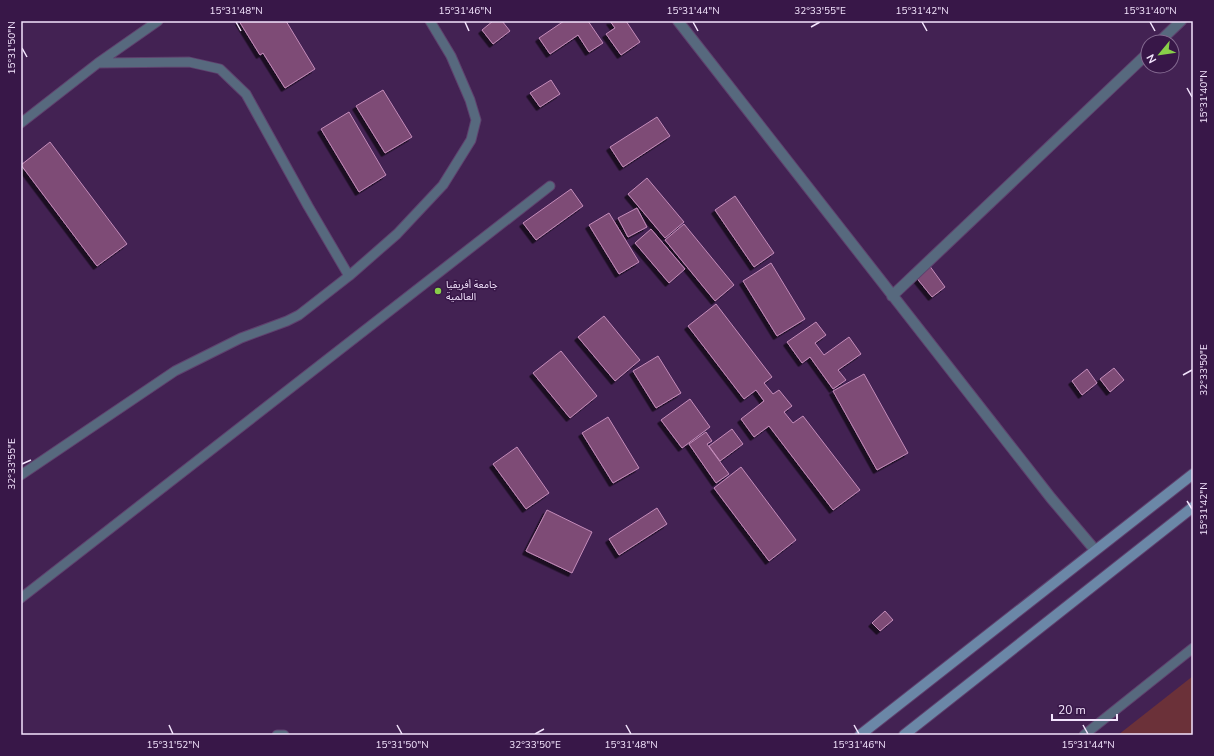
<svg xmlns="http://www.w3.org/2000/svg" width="1214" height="756" viewBox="0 0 1214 756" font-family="'Nunito Sans','Noto Sans Arabic',sans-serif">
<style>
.green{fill:#6b3139}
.building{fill:#7e4b76;stroke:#c48cba;filter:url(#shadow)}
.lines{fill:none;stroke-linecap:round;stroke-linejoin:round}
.lane-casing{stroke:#5f416e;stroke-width:11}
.street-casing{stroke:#5f416e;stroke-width:12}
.secondary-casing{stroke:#5f416e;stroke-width:12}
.lane{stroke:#57697e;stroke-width:9}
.street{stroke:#57697e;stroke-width:10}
.secondary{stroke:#6b87a7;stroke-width:10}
.ticks{fill:none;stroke:#f3e4fd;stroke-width:1.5}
.poi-dot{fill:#88cf49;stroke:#381748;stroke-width:1.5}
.labels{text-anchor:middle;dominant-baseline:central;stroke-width:3;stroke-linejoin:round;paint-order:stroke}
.poi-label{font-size:10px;fill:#f3e4fd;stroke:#381748;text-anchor:start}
.neatline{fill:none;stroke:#f3e4fd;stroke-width:1.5}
.ticks-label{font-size:10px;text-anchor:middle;fill:#f3e4fd}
</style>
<defs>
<filter id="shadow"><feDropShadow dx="-3.5" dy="3.5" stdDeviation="0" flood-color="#0009"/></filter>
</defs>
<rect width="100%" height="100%" fill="#432253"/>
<path class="green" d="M1193,676V735H1118Z"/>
<path class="building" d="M239,21H286L315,69L285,88L263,53L260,55Z
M493,21H502L510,31L493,44L482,30Z
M564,21H588L603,43L589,52L578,35L550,54L539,38Z
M610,21H626L640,42L621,55L606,34L615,28Z
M551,80L560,94L540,107L530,93Z
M383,90L412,137L385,153L356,106Z
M349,112L386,175L359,192L321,129Z
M657,117L670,136L623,167L610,147Z
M50,142L127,244L97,266L21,165Z
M647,178L684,222L665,238L628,194Z
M571,189L583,206L536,240L523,223Z
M735,196L774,253L754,267L715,210Z
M637,208L647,227L628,237L618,218Z
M609,213L639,262L619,274L589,225Z
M684,224L734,285L715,301L665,240Z
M651,229L685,269L669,283L635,243Z
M771,263L805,319L777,336L743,281Z
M929,265L945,287L932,297L915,276Z
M716,304L772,377L764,383L773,394L779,390L792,406L784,412L793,423L803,416L860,490L833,510L769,426L754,437L741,419L764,401L756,390L744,399L688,326Z
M604,316L640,360L615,381L578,337Z
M816,322L826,335L815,343L824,355L849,337L861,354L838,370L846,380L833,389L810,357L802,363L787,342Z
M561,351L597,396L570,418L533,373Z
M658,356L681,393L656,408L633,371Z
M1114,368L1124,380L1110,392L1100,379Z
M1087,369L1097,383L1082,395L1072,381Z
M864,374L908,453L877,470L833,391Z
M690,399L710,427L682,448L661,420Z
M608,417L639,468L613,483L582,433Z
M732,429L743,444L720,461L709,446Z
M706,432L712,441L707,444L729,474L716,483L689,444Z
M517,447L549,493L526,509L493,464Z
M741,467L796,540L769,561L714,488Z
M657,508L667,524L619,555L609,539Z
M547,510L592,532L572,573L526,551Z
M885,611L893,620L880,631L872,623Z"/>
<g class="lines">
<defs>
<path id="lane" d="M98,63L189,62L220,69L246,94L308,206L349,276
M21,123L98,63L158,21
M21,475L175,371L241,338L287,321L299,315L349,276L397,234L443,185L471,140L476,120L470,100L451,56L430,21
M21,598L550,186
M277,735H284
M1084,735L1193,648"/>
<path id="street" d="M678,21L1051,498L1095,550
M1159,42L1181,21
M892,296L1148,53"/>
<path id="secondary" d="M860,735L1193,474
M904,735L1193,507"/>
</defs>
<use href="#lane" class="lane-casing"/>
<use href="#street" class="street-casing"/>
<use href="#secondary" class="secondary-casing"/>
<use href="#lane" class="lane"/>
<use href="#street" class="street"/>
<use href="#secondary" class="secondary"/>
</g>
<path class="ticks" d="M236,22L241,31M465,22L469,31M693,22L698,31M922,22L927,31M1150,22L1155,31M811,27L820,22M22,48L27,57M1187,88L1192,97M1183,375L1192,370M22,464L31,460M1187,501L1192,509M169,725L173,734M397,725L402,734M626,725L631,734M854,725L859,734M1083,725L1088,734M535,734L544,729"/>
<circle class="poi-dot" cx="438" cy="291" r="4"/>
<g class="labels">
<g class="poi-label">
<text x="446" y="285">جامعة أفريقيا<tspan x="446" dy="12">العالمية</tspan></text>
</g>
</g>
<rect width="1214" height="756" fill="none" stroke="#381748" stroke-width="44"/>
<g transform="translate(1160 54) rotate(241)"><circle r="19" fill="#381748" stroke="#836990"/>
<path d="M0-3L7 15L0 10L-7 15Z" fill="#88cf49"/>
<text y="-6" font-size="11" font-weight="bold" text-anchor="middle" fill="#f3e4fd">N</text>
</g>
<path d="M1052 714v6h65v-6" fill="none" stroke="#f3e4fd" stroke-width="2"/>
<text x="1058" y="714" font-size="12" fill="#f3e4fd" stroke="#381748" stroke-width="3" paint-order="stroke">20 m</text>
<rect x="22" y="22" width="1170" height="712" class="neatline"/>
<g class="ticks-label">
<text x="236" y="14">15°31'48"N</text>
<text x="465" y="14">15°31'46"N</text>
<text x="693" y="14">15°31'44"N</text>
<text x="820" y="14">32°33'55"E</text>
<text x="922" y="14">15°31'42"N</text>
<text x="1150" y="14">15°31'40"N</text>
<text transform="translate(11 48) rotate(-90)" y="4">15°31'50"N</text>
<text transform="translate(1203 97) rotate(-90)" y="4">15°31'40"N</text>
<text transform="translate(1203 370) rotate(-90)" y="4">32°33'50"E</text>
<text transform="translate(11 464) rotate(-90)" y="4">32°33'55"E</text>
<text transform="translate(1203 509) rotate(-90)" y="4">15°31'42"N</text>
<text x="173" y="748">15°31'52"N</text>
<text x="402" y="748">15°31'50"N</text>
<text x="535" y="748">32°33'50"E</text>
<text x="631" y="748">15°31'48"N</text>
<text x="859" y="748">15°31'46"N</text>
<text x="1088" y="748">15°31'44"N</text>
</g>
</svg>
